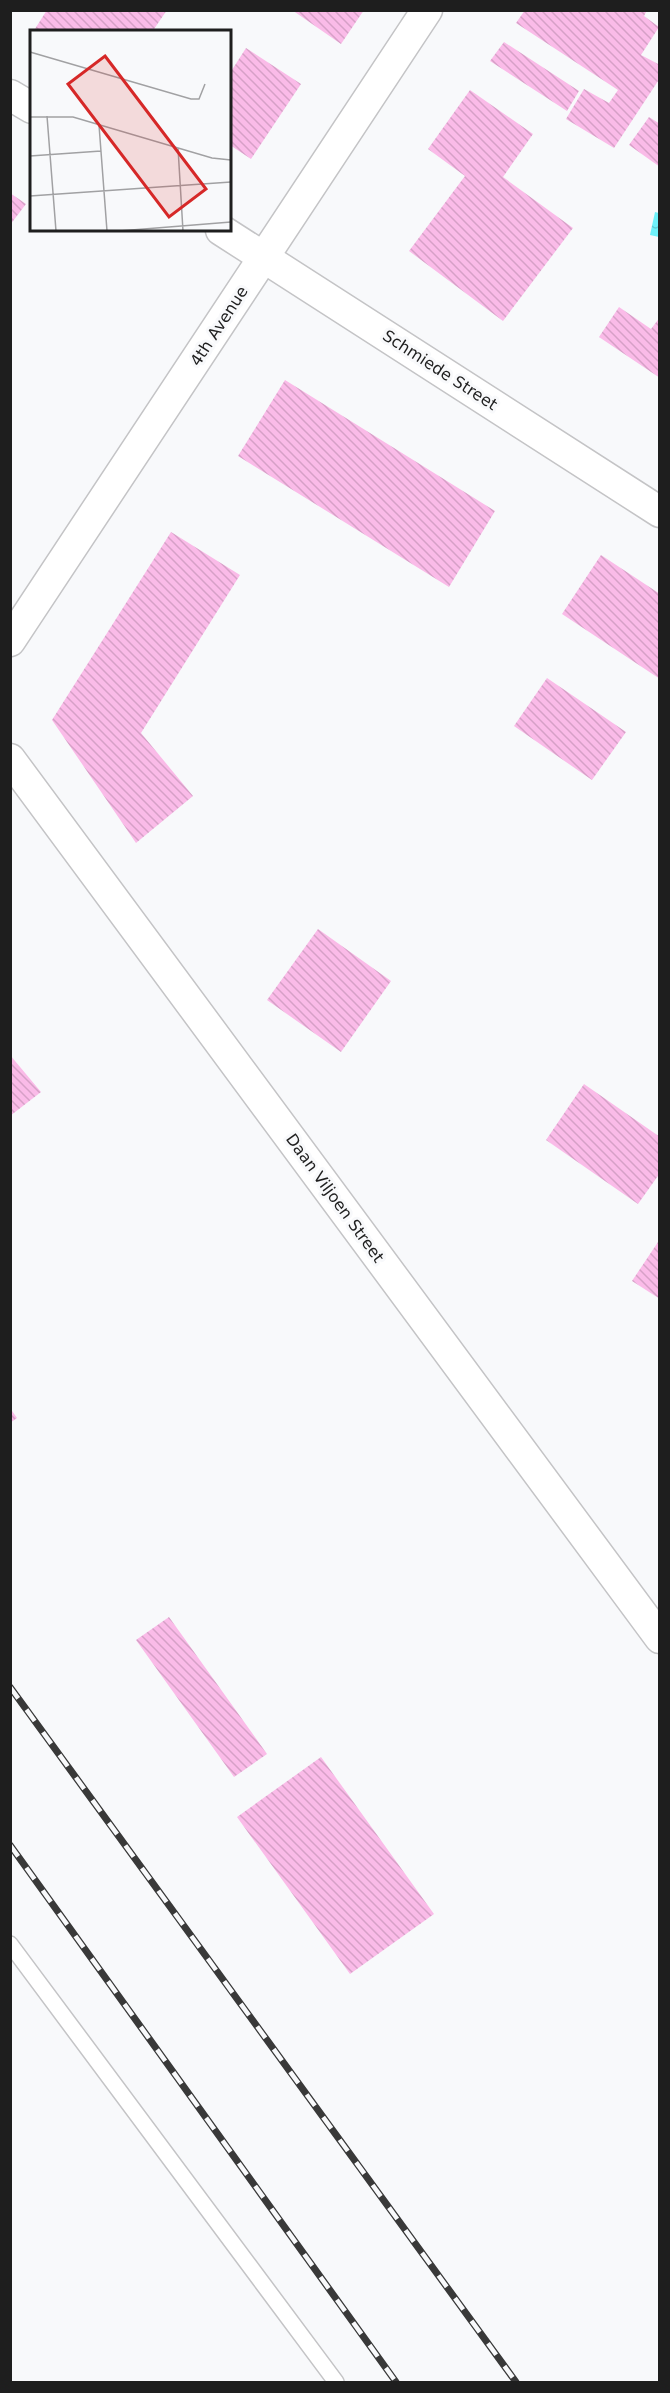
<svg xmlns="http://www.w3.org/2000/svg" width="670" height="2393" viewBox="0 0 670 2393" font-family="'DejaVu Sans',sans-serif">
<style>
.water{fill:url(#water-ripples)}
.building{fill:url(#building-back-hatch)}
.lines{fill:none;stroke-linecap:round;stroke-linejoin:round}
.service-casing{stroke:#c4c4c6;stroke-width:18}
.minor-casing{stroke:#c4c4c6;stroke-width:33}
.service{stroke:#fff;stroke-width:15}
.minor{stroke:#fff;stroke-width:30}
.rail-casing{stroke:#393939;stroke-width:7}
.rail{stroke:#f8f9fb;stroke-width:4.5;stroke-dasharray:14;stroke-linecap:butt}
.labels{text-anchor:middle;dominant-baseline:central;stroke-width:6;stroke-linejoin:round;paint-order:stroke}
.street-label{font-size:16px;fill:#1e1e1e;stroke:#f8f9fb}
.inset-road{fill:none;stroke:#a1a1a3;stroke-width:1.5}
.view{fill:#d62828;fill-opacity:0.15;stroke:#d62828;stroke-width:3}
.inset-edge{fill:none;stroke:#1e1e1e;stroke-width:3}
</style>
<defs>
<pattern id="water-ripples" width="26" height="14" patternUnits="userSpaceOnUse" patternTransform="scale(1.5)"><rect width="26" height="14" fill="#6ff1f9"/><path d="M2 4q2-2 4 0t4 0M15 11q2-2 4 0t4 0" fill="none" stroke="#60ced5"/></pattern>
<pattern id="building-back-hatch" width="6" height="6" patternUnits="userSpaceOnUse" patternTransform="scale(1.5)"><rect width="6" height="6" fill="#fabbe8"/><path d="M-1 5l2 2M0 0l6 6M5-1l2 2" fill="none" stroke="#d6a0c7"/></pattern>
</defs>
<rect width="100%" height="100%" fill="#f8f9fb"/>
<path class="water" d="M655,212L659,213V237L650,235Z"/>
<path class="building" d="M47,10H167L152,32H33Z
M292,10H364L341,44Z
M525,10H647L644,16L659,27L641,55L660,65V78L614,148L566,119L584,89L609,103L618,90L516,23Z
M504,42L579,91L567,111L490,61Z
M246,48L301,84L251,159L230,145V73Z
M470,90L533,134L503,177L573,228L503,321L409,251L465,176L428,149Z
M649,117L660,124V167L629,145Z
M10,193L26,204L10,225Z
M619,307L651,329L660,317V378L599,337Z
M285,380L495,511L449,587L238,456Z
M171,532L240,575L141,733L193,796L136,843L52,720Z
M601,555L660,594V679L562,614Z
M547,678L626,732L592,780L514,726Z
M318,929L391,981L341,1052L267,1000Z
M10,1055L41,1092L10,1116Z
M584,1084L660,1137V1173L638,1204L546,1140Z
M660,1239V1299L632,1281Z
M10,1408L17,1418L10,1423Z
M169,1617L267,1754L234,1777L136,1640Z
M321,1757L434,1914L350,1974L237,1817Z"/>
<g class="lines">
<defs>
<path id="service" d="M10,1944L336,2382"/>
<path id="minor" d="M10,95L32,108
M221,230L660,512
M10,641L427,10
M10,759L660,1638"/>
</defs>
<use href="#service" class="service-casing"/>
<use href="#minor" class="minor-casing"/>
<use href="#service" class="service"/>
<use href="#minor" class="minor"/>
<defs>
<path id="rail" d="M10,1687L516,2382
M10,1845L396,2382"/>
</defs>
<use href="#rail" class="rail-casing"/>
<use href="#rail" class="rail"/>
</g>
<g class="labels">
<g class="street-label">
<text transform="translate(219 326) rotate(-57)">4th Avenue</text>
<text transform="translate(440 370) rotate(33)">Schmiede Street</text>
<text transform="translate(335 1198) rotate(54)">Daan Viljoen Street</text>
</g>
</g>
<g transform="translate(30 30)">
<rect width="201" height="201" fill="#f8f9fb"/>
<path class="inset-road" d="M0,22L161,69H169L175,54M17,86L26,201M0,87H43L182,128L201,130M69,95L77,201M148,118L153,201M0,126L71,121M0,166L201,152M89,201L201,192"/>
<path class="view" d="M75,26L176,159L139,187L38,54Z"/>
<rect width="201" height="201" class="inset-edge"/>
</g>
<rect width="670" height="2393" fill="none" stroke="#1e1e1e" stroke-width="24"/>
</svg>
